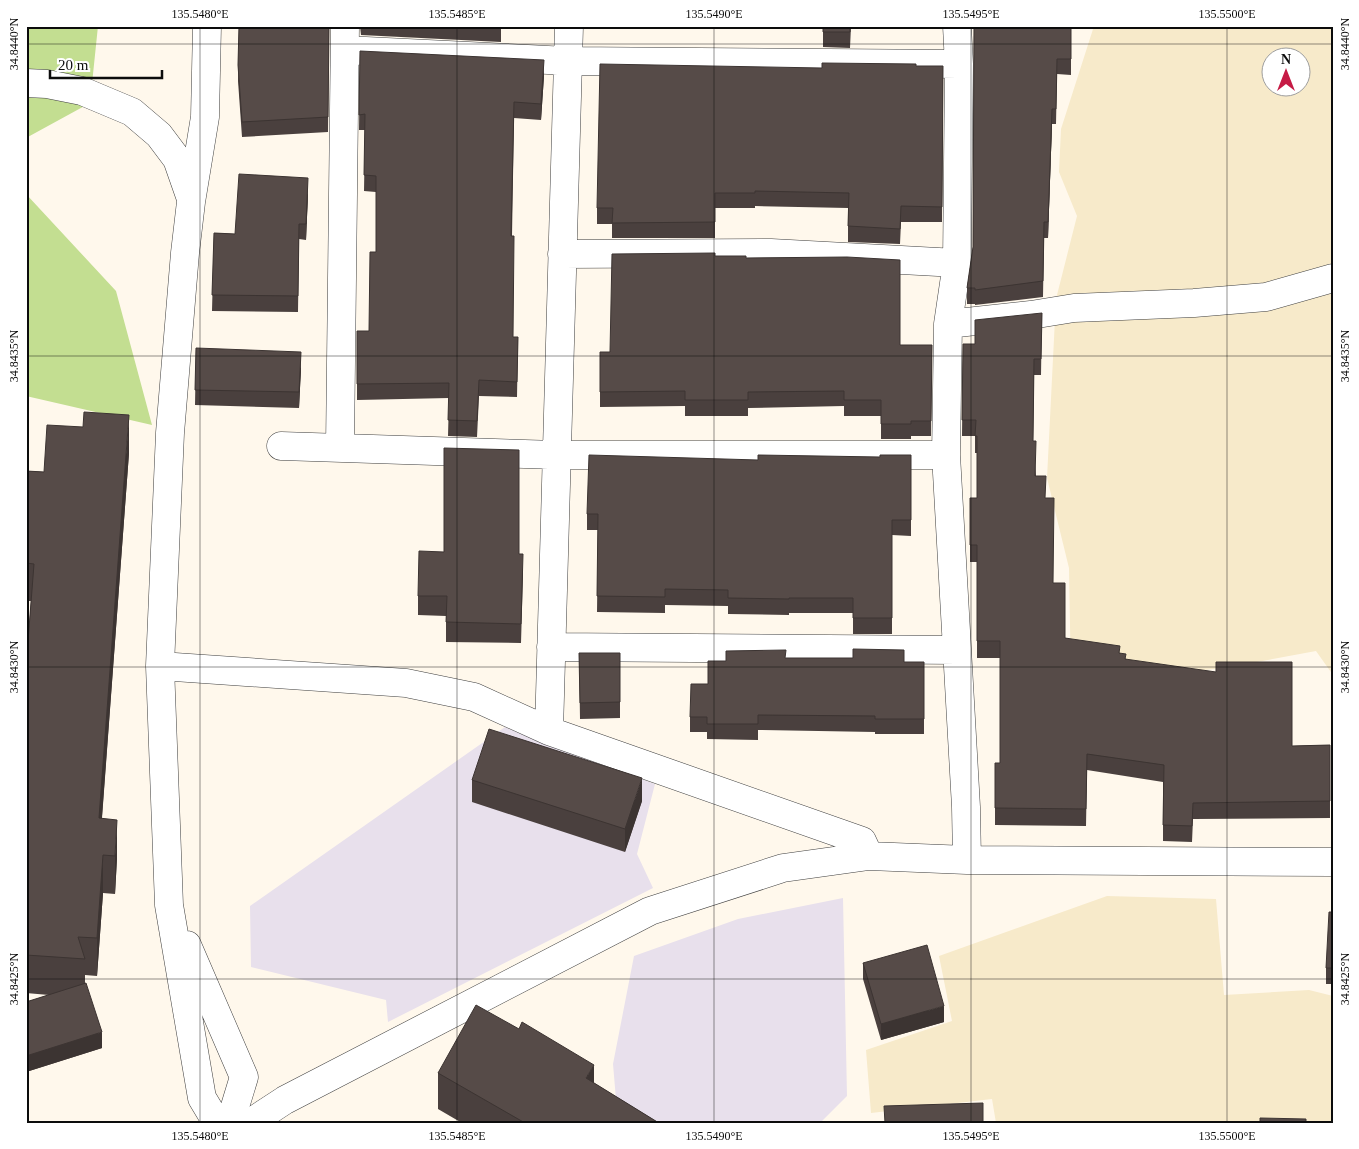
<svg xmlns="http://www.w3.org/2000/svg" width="1359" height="1149" viewBox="0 0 1359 1149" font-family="Georgia,serif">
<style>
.industrial{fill:#e8e0ec}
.farmland{fill:#f7eaca;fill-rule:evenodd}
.forest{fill:#c3de91}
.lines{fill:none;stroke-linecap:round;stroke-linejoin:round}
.minor-casing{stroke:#3f3f3f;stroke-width:29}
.minor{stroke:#fff;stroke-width:28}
.wall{fill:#4a403e}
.shaded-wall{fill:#3c3432}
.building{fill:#564b48;stroke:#3c3432}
.ticks{fill:none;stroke:#0c0c0c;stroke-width:1;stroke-opacity:0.45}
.neatline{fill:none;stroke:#0c0c0c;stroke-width:2}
.ticks-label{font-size:12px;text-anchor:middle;fill:#0c0c0c}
</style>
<rect width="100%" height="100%" fill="#fff8ec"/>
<path class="industrial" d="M505,727L655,784L637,854L653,888L388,1022L386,1000L251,967L250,906Z
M843,898L847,1096L820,1123H618L613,1064L634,956L738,919Z"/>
<path class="farmland" d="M1094,26H1333V675L1316,651L1224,668L1071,683L1069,568L1047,478L1056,299L1077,216L1059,172L1061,129ZM1272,58H1302V88H1272Z
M1107,896L1216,899L1224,995L1309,990L1333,996V1123H996L992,1099L871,1113L866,1050L952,1021L939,956Z"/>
<path class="forest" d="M26,26H98L90,103L26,138Z
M26,194L116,291L152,425L26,396Z"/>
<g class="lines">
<defs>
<path id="minor" d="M207,26L205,117L191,202L185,253L170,433L160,666L169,905L202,1098L217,1123
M957,26L959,64L957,263L948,324L946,455L966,807L967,860
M345,50L568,61L959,64
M26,83L47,84L82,91L132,112L159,135L177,159L191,199
M562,254L771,253L957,263
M948,324L1031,315L1074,308L1194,303L1266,297L1333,278
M281,446L557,455H946
M340,446L345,26
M551,647L957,650
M160,666L406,683L474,697L549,731L862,841L869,856
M549,731L569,26
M187,945L244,1077L230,1123
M250,1123L285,1100L650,911L783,868L869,856L967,860L1333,862"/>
</defs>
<use href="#minor" class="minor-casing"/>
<use href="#minor" class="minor"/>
</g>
<path class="wall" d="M239,26H329L328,132L242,137L238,81Z
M360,26H501V42L361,35Z
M823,26H851L850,48L823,47Z
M974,26H1088V27H1071V75L1057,74L1056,124H1052L1048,238H1044L1043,297L975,305V304H967V288L973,247Z
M360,51L544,76L541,120L514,118L512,236L513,337H518L517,397L479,396L477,437L448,436L449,398L357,400V331H369L376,252V192L364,191L365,130H359Z
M916,66H943L942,222H901L900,244L848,242V208L755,206V208H715V238H612V224H597V208L822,68Z
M308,194L306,240L299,239L298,312L212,311L214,233L235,234Z
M715,256L746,258L900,345H932L931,436H911V439H881V416H844V406L748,408V416H685V406L600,407V352H610Z
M1042,313L1041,375H1034L1033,441L1036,476L1045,498L1053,583L1065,638L1120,653L1126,659L1292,746L1330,745V818L1193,819L1192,842L1163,841V782L1087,770L1086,826L995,825V763H1000V658H977V562H970V498H977V453H975V436H962L963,344H975Z
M196,348L301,368L299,408L195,405Z
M129,453L102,818L117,858L115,894L103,893L97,976L85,975V983L102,1048L26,1072V1002L49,995L26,993V667L31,601H26V471L44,472Z
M911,455V536L892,535V634H853V613H789V615L728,614V606L665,605V613L597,612L598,530H587V514L758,460L880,457Z
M519,554L523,574L521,643L446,642V616L418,615V596Z
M579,653H620V718L580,719Z
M786,658L904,662H924V734H875V732L758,730V740L707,739V732H690V717L708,684Z
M472,780L642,801L625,852L472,802Z
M1333,912V984H1326V968Z
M863,963L944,1022L881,1040L863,979Z
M519,1029L594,1083L659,1123H462L438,1109V1073Z"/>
<path class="shaded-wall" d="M544,60V76L541,120V104Z
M1052,109V124L1048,238V222Z
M308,178V194L306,240V224Z
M301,352V368L299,408V392Z
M129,415V453L99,856V818Z
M642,778V801L625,852V829Z
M117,820V858L115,894V856Z
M103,855V893L97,976V938Z
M944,1006V1022L881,1040V1024Z
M102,1032V1048L26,1072V1056Z
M594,1065V1102L586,1078Z"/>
<path class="building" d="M239,26H329L328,117L242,122L238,65Z
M823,26H850V32H823Z
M974,26H1071V59H1057L1056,109H1052L1048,222H1044L1043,281L975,290V288H967L973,247Z
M360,51L544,60L541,104L514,102L511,236H514L513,337H518L517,382L479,380L477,421L448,420L449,383L357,384V331H369L370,252H376V176L364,175L365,114L359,115Z
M822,63L916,64V66H943L942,207L901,206L900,229L848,226L849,193L755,191V193H715V222L612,223L613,208H597L600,64L822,68Z
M239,174L308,178L306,224H299L298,296L212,295L214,233L235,234Z
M715,253V256H746V258L847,257L900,260V345H932L931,421H911V424H881V400H844V391L748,392V400H685V391L600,392V352H610L612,254Z
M1042,313L1041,359H1034L1033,441H1036L1035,476H1046L1045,498H1054L1053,583H1065V638L1120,646L1119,653L1126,654L1125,659L1216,672V662H1292V746L1330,745V801L1193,803L1192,826L1163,825L1164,765L1087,754L1086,809L995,808V763H1000V641H977V545H970V498H977V436H975L976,420H962L963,344H975V320Z
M196,348L301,352L299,392L195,390Z
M84,412L129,415L99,818L117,820L115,856L103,855L97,938L78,937L85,959L26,955V667L34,564L26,563V471L44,472L47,425L83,427Z
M444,448L519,450V554H523L521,624L446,622L447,596H418L419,551L444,552Z
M589,455L758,460V455L880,457V455H911V520H892V618H853V598H789V599L728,598V590L665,589V597L597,596L598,514H587Z
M853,649L904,650V662H924V719H875V716L758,715V724H707V717H690L691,684H708V661H726V651L786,650L785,658H853Z
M579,653H620V702L580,703Z
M489,729L642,778L625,829L472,780Z
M1329,912H1333V968H1326Z
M927,945L944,1006L881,1024L863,963Z
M86,983L102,1032L26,1056V1002Z
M476,1005L519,1029L522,1022L594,1065L586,1078L659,1123H525L438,1073Z
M983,1103V1123H885L884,1106Z
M1260,1118L1306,1119V1123H1260Z"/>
<path class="ticks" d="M200,26V1123M457,26V1123M714,26V1123M971,26V1123M1227,26V1123M26,44H1333M26,356H1333M26,667H1333M26,979H1333"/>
<rect width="1359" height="1149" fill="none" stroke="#ffffff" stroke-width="55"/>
<g transform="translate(1286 72)"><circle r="24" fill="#ffffff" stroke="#9e9e9e"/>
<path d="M0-4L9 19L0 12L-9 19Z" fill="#c61b45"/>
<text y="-8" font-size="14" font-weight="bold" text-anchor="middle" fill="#0c0c0c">N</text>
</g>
<path d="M50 70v8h112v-8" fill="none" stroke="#0c0c0c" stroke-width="2.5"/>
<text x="58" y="70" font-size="15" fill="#0c0c0c" stroke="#ffffff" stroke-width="4" paint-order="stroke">20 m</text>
<rect x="28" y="28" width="1304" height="1094" class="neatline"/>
<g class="ticks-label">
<text x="200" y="18">135.5480°E</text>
<text x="457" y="18">135.5485°E</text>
<text x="714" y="18">135.5490°E</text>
<text x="971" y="18">135.5495°E</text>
<text x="1227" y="18">135.5500°E</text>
<text transform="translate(14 44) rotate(-90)" y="4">34.8440°N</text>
<text transform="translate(1345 44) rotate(-90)" y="4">34.8440°N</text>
<text transform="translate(14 356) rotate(-90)" y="4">34.8435°N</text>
<text transform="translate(1345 356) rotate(-90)" y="4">34.8435°N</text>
<text transform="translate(14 667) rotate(-90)" y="4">34.8430°N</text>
<text transform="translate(1345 667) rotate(-90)" y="4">34.8430°N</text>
<text transform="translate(14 979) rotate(-90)" y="4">34.8425°N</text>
<text transform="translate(1345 979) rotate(-90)" y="4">34.8425°N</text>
<text x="200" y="1140">135.5480°E</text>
<text x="457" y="1140">135.5485°E</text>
<text x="714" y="1140">135.5490°E</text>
<text x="971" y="1140">135.5495°E</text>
<text x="1227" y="1140">135.5500°E</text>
</g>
</svg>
